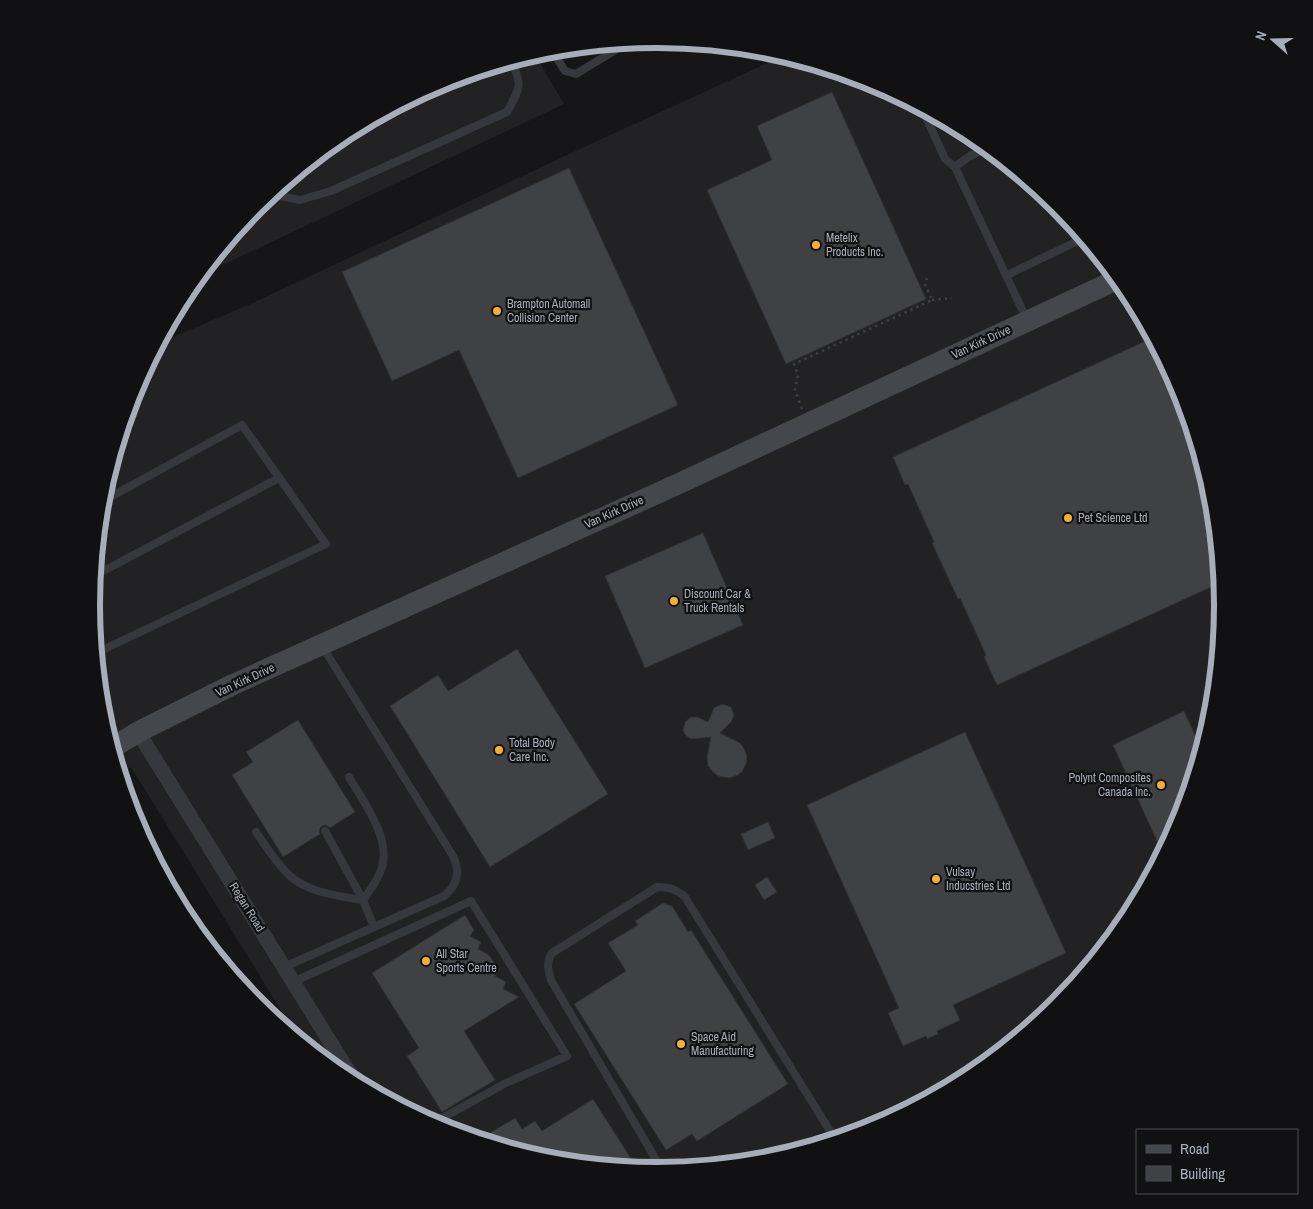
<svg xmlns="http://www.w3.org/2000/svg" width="1313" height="1209" viewBox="0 0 1313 1209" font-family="'Archivo Narrow',sans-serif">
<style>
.built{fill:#222225}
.building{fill:#404145;stroke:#303034}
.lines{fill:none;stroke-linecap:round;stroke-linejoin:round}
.path{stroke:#3d3f44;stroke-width:2.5;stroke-dasharray:2.5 4;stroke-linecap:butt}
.lane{stroke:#37383d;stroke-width:8}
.street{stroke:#37383d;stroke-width:15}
.secondary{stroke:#45474d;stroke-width:21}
.poi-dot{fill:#f2b134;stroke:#111113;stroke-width:2}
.labels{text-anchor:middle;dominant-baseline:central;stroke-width:4.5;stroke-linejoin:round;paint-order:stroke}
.poi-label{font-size:12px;fill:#a8adb8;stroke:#111113;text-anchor:start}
.street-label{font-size:12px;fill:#a8adb8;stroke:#111113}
.rim{fill:none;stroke:#a8adb8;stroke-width:6}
</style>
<rect width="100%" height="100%" fill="#161618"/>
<path class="built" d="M534,53L564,104L197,277L257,204L342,134L440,82Z
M785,55L873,82L971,134L1057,205L1127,290L1179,388L1211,494L1222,605L1211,715L1179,821L1127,919L1056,1005L971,1075L873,1127L767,1159L656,1170L546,1159L440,1127L342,1075L298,1038L131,767L120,775L102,715L91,604L102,494L134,388L157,344L255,302L582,148Z"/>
<path class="building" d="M832,92L926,299L786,364L707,190L772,160L757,126Z
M569,168L678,405L518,478L459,350L392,381L342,272Z
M1152,338L1179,388L1211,494L1220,583L997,685L984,657L986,655L960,598L958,599L932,543L934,542L908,484L905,485L893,457Z
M703,533L743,625L645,668L605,576Z
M517,649L608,794L490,867L390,706L438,675L448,691Z
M722,704L731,707L734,716L731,722L720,733L740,743L744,748L747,757L746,764L742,772L738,775L729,778L718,776L713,772L708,766L707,756L711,737L691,739L685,735L683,730L685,722L691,717H697L708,722L714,708Z
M1184,711L1201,748L1179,821L1162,852L1113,745Z
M298,720L355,812L330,828L326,825L322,826L319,830L320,834L283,857L232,775L253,762L246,752Z
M965,732L1066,953L953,1005L960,1020L937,1031L938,1034L927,1039L926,1036L903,1046L888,1013L899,1008L807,805Z
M768,822L775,838L748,850L741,834Z
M767,877L777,892L764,900L755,885Z
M663,903L672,906L688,932L691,930L788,1084L697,1141L692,1134L666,1150L574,1004L626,971L608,943L638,925L635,921Z
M465,915L474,930L470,936L481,942L478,949L489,955L499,970L495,976L506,982L503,989L519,997L464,1031L495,1080L442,1112L407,1056L419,1048L372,973Z
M593,1099L637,1168L546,1159L480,1139L515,1118L522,1129L535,1121L542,1131Z"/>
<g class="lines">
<path class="path" d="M932,300L952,298
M802,409L795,390L798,375L794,364L932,300L925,284L927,278"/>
<path class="lane" d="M551,49L565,71L576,74L630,41
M922,108L945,159L955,167L1027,320
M955,167L970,156L988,148
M272,191L275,195L300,200L331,191L507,112C520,88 523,86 511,60
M1007,275L1084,238
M94,576L279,478
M96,653L326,544L242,425L101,502
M325,831L363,900L374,927
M256,832C266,846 276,863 289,875C308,893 339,896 363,900C370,890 379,879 382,867C391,838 363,801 349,777
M284,967L444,896C458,885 460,871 453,856L322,646
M293,982L471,901L567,1056L506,1083L433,1123
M662,1170L551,980C548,969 546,962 552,953L657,887C669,887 676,889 685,897L835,1139"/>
<path class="street" d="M138,732L355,1082"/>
<path class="secondary" d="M112,748L138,732L232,685L678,484L1118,279"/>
</g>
<g class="poi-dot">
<circle cx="816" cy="245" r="5"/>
<circle cx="497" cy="311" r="5"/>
<circle cx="1068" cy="518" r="5"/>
<circle cx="674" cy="601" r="5"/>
<circle cx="499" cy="750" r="5"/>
<circle cx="1161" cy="785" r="5"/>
<circle cx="936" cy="879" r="5"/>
<circle cx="426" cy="961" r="5"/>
<circle cx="681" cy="1044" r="5"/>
</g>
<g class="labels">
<g class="poi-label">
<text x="826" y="238">Metelix<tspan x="826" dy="14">Products Inc.</tspan></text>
<text x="507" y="304">Brampton Automall<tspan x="507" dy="14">Collision Center</tspan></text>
<text x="1078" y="518">Pet Science Ltd</text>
<text x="684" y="594">Discount Car &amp;<tspan x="684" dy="14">Truck Rentals</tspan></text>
<text x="509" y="743">Total Body<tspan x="509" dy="14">Care Inc.</tspan></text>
<text x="1151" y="778" text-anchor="end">Polynt Composites<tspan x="1151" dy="14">Canada Inc.</tspan></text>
<text x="946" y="872">Vulsay<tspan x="946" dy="14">Inducstries Ltd</tspan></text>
<text x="436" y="954">All Star<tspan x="436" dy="14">Sports Centre</tspan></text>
<text x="691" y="1037">Space Aid<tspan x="691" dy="14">Manufacturing</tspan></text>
</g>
<g class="street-label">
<text transform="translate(981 342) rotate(-25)">Van Kirk Drive</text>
<text transform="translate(614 512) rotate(-24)">Van Kirk Drive</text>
<text transform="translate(245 680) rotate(-25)">Van Kirk Drive</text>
<text transform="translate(247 907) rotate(58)">Regan Road</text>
</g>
</g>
<path d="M0 0H1313V1209H0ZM100 605a557 557 0 1 1 1114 0a557 557 0 1 1-1114 0Z" fill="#111113" fill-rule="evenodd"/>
<path class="rim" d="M100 605a557 557 0 1 1 1114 0a557 557 0 1 1-1114 0Z"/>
<rect x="1136" y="1129" width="162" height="65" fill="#111113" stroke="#4d4f55"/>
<rect x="1146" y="1145" width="25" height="8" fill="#45474d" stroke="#4d4f55"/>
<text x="1180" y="1154" font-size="15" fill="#a8adb8">Road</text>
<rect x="1146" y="1166" width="25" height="15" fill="#404145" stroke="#4d4f55"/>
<text x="1180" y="1179" font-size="15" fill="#a8adb8">Building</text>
<g transform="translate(1273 40) rotate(290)" stroke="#111113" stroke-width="4" paint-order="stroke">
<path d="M0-4L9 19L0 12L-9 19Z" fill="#a8adb8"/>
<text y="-8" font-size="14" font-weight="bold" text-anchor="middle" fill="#a8adb8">N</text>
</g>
</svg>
